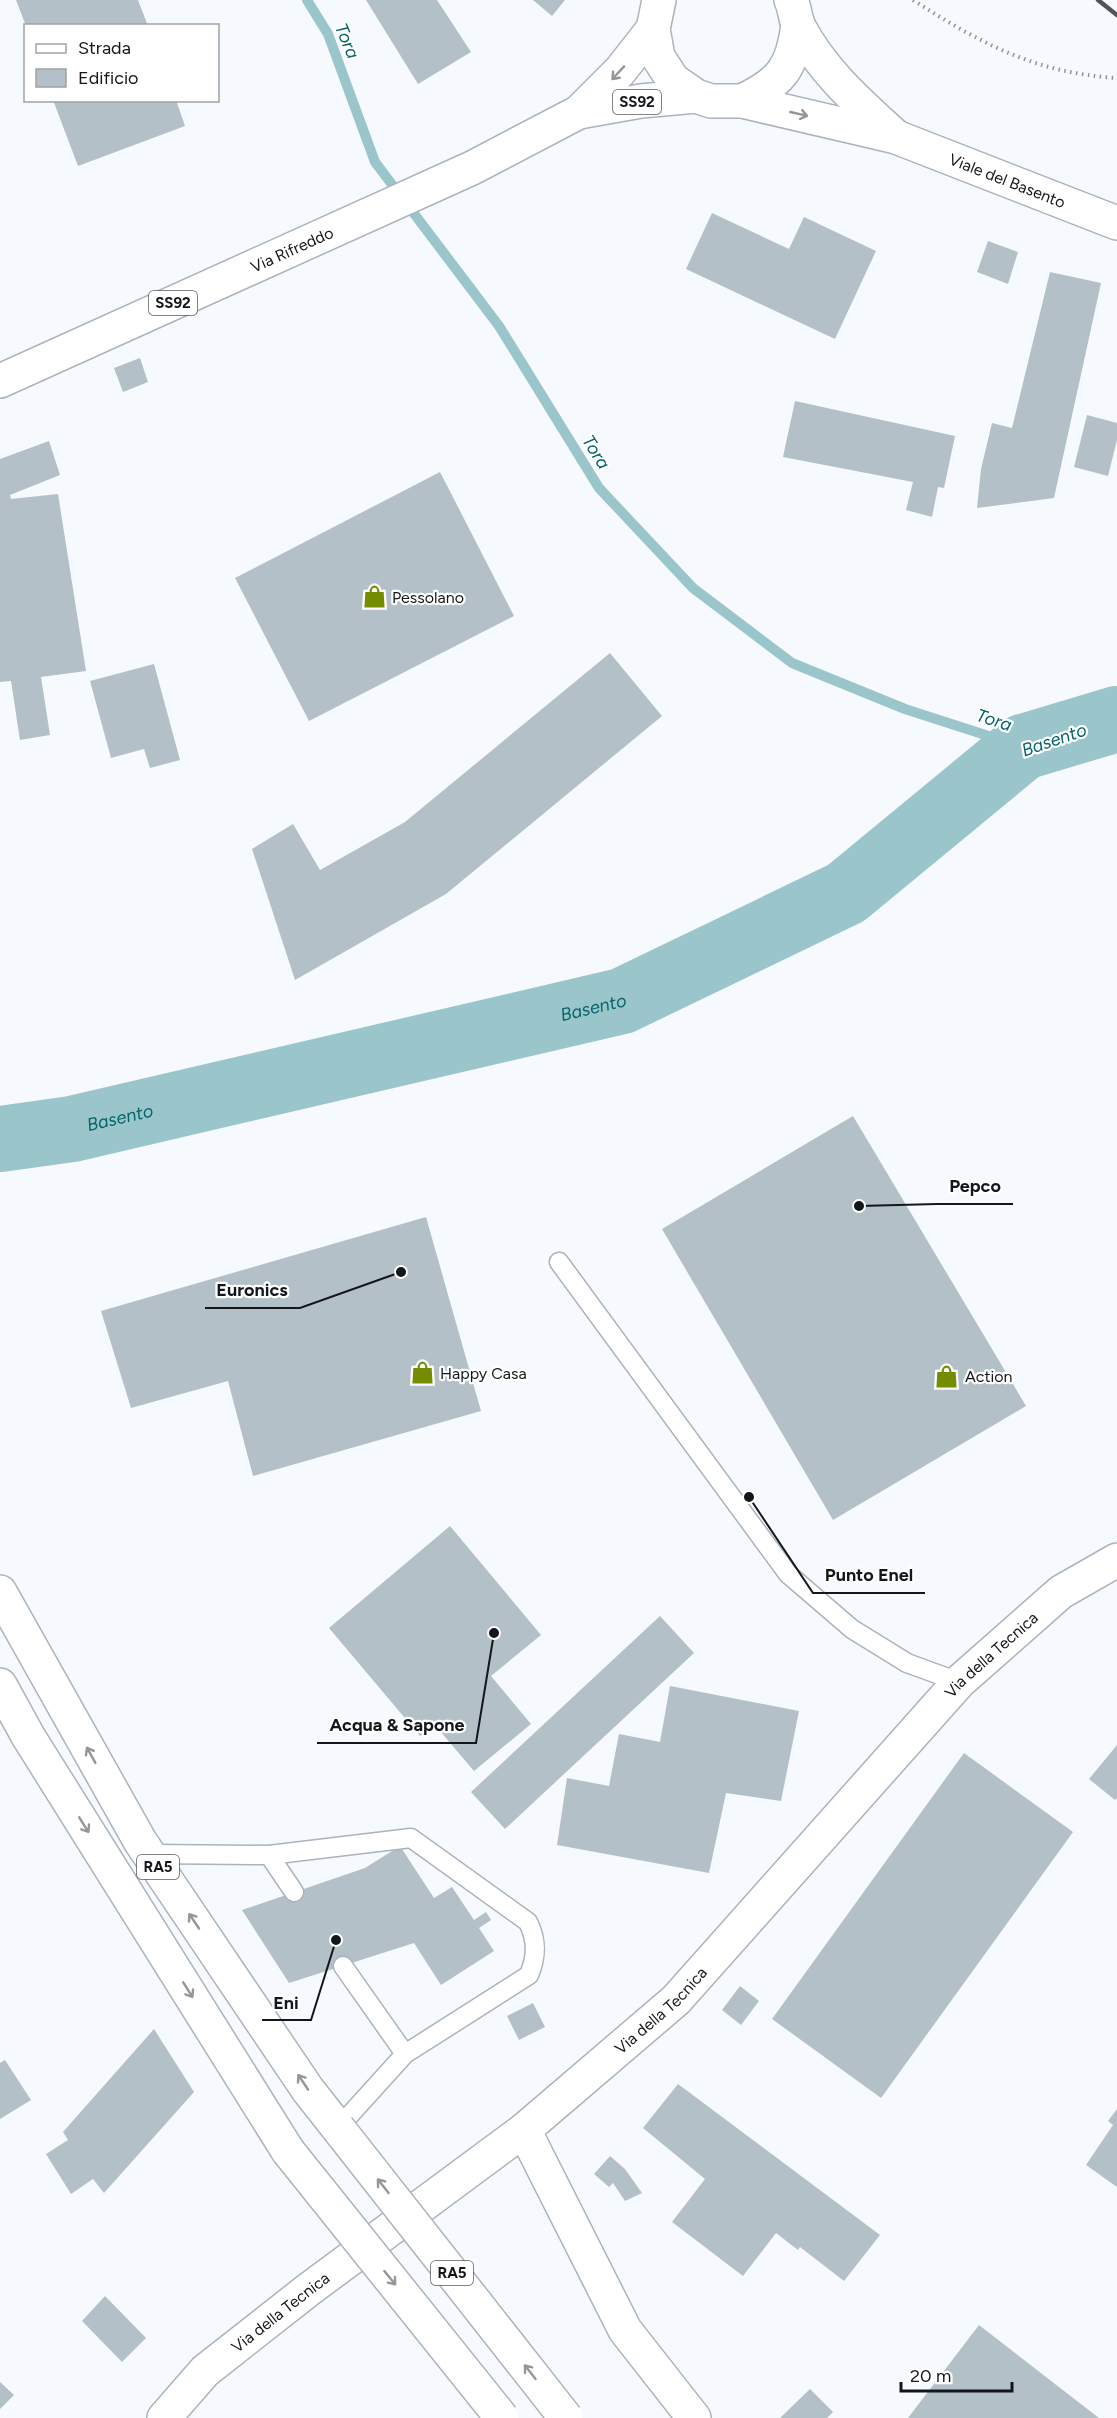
<svg xmlns="http://www.w3.org/2000/svg" width="1117" height="2418" viewBox="0 0 1117 2418" font-family="Figtree,sans-serif">
<style>
.lines{fill:none;stroke-linecap:round;stroke-linejoin:round}
.stream{stroke:#9ac6cb;stroke-width:10}
.river{stroke:#9ac6cb;stroke-width:66}
.building{fill:#b3c0c8}
.service-casing{stroke:#abb3be;stroke-width:21}
.minor-casing{stroke:#abb3be;stroke-width:36}
.primary-casing{stroke:#abb3be;stroke-width:36}
.motorway-casing{stroke:#abb3be;stroke-width:36}
.path{stroke:#909398;stroke-width:4;stroke-dasharray:1.5 4.5;stroke-linecap:butt}
.service{stroke:#fff;stroke-width:18}
.minor{stroke:#fff;stroke-width:33}
.primary{stroke:#fff;stroke-width:33}
.motorway{stroke:#fff;stroke-width:33}
.rail{stroke:#505357;stroke-width:4.5}
.motorway-bridge-casing{stroke:#abb3be;stroke-width:36;stroke-linecap:butt}
.motorway-bridge{stroke:#fff;stroke-width:33}
.oneway{stroke:#959698}
.labels{text-anchor:middle;dominant-baseline:central;stroke-width:4.5;stroke-linejoin:round;paint-order:stroke}
.shield{fill:#fff;stroke:#5a5c5f;stroke-width:1.5}
.shield-label{font-size:15px;font-weight:bold;fill:#13161a}
.street-label{font-size:16px;fill:#13161a;stroke:#fff}
.poi-label{font-size:16px;fill:#13161a;stroke:#fff;text-anchor:start}
.water-label{font-size:18px;font-style:italic;fill:#04636b;stroke:#fff}
.leader{fill:none;stroke:#13161a;stroke-width:2}
.callout-dot{fill:#13161a;stroke:#fff;stroke-width:2}
.callout-label{font-size:18px;text-anchor:middle;font-weight:bold;fill:#13161a;stroke:#fff;stroke-width:4.5;stroke-linejoin:round;paint-order:stroke}
</style>
<rect width="100%" height="100%" fill="#f6f9fe"/>
<g class="lines">
<path class="stream" d="M307,0L328,34L375,162L499,326L599,488L693,588L792,663L905,709L1023,747"/>
<path class="river" id="s1" d="M0,1139L72,1129L622,1001L846,893L1023,747L1117,719"/>
</g>
<path class="building" d="M16,0H138L148,26H26Z
M366,0H437L471,52L418,84Z
M533,0H565L552,16Z
M53,100H176L185,126L78,166Z
M712,213L789,249L804,217L876,251L835,339L686,269Z
M988,241L1018,252L1008,284L977,272Z
M1050,272L1101,283L1054,498L977,508L981,469L992,423L1012,428Z
M140,358L148,382L123,392L114,368Z
M795,401L955,436L944,488L938,487L932,517L906,510L913,482L783,457Z
M1087,415L1117,423V440L1108,476L1074,467Z
M49,441L60,475L10,495L11,499L58,494L86,671L41,677L50,735L20,740L11,681L0,682V459Z
M440,472L514,616L309,721L235,578Z
M610,653L662,716L446,894L295,980L252,849L293,824L320,870L405,822Z
M154,664L180,760L150,768L144,749L111,758L90,681Z
M853,1116L1026,1406L833,1520L662,1229Z
M426,1217L481,1411L253,1476L228,1381L131,1408L101,1311Z
M450,1526L541,1635L491,1676L531,1724L474,1771L434,1724L420,1736L329,1628Z
M660,1616L694,1653L505,1829L471,1792Z
M670,1686L799,1711L781,1801L726,1793L709,1873L557,1845L567,1778L609,1786L619,1734L660,1742Z
M1117,1745V1798L1115,1800L1089,1779Z
M964,1753L1073,1832L881,2098L772,2019Z
M400,1846L434,1898L452,1887L474,1920L486,1912L491,1920L479,1928L494,1951L441,1985L414,1943L289,1983L242,1910L365,1868Z
M740,1986L759,2001L741,2025L722,2010Z
M533,2003L545,2027L519,2040L507,2016Z
M154,2029L194,2092L104,2193L93,2179L71,2194L46,2154L68,2140L63,2132Z
M5,2060L31,2100L0,2119V2063Z
M678,2084L880,2235L844,2281L800,2247L798,2250L776,2233L743,2276L672,2222L705,2179L643,2128Z
M1117,2109V2187L1086,2165L1113,2125L1108,2121Z
M610,2156L625,2169L642,2193L625,2201L613,2183L609,2187L594,2174Z
M105,2296L146,2338L122,2362L82,2321Z
M979,2325L1055,2384L1099,2418H908Z
M0,2382L14,2395L0,2409Z
M810,2389L833,2412L827,2418H780Z"/>
<g class="lines">
<defs>
<path id="service" d="M559,1262L788,1574L852,1629L907,1663L959,1682
M149,1854L269,1855L294,1892
M269,1855L411,1838L528,1922C537,1940 537,1956 529,1975L405,2054
M338,2128L405,2054L343,1966"/>
<g id="minor">
<path d="M524,2130L625,2330L694,2418"/>
<path id="s2" d="M164,2418L205,2371L308,2290L524,2130L676,2000L959,1682L1061,1592L1117,1560"/>
</g>
<g id="primary">
<path id="s3" d="M659,0L653,29L658,57L673,80L696,96L711,101H742L896,137L1117,223"/>
<path d="M791,0C795,8 795,19 799,27C822,71 859,103 895,136"/>
<path d="M742,101C781,83 793,67 798,24"/>
<path d="M579,112L641,101L696,96"/>
<path id="s4" d="M0,381L472,168L579,112L620,71L653,29"/>
</g>
<path id="motorway" d="M0,1592L140,1841L308,2090L338,2128
M0,1685L28,1736L288,2151"/>
</defs>
<use href="#service" class="service-casing"/>
<use href="#minor" class="minor-casing"/>
<use href="#primary" class="primary-casing"/>
<use href="#motorway" class="motorway-casing"/>
<path class="path" d="M913,0C980,43 1035,73 1117,78"/>
<use href="#service" class="service"/>
<use href="#minor" class="minor"/>
<use href="#primary" class="primary"/>
<use href="#motorway" class="motorway"/>
<path class="rail" d="M1098,0L1117,15"/>
<defs>
<path id="motorway-bridge" d="M338,2128L566,2418
M288,2151L502,2418"/>
</defs>
<use href="#motorway-bridge" class="motorway-bridge-casing"/>
<use href="#motorway-bridge" class="motorway-bridge"/>
</g>
<defs><path id="oneway-shaft" d="M-6 0H5M1.5-3L5.5 0L1.5 3" fill="none" stroke-width="1.6" stroke-linecap="round" stroke-linejoin="round" transform="scale(1.5)"/></defs>
<g class="oneway">
<use href="#oneway-shaft" transform="translate(618 73) rotate(133)"/>
<use href="#oneway-shaft" transform="translate(799 114) rotate(13)"/>
<use href="#oneway-shaft" transform="translate(91 1755) rotate(-119)"/>
<use href="#oneway-shaft" transform="translate(84 1825) rotate(58)"/>
<use href="#oneway-shaft" transform="translate(194 1921) rotate(-124)"/>
<use href="#oneway-shaft" transform="translate(188 1990) rotate(58)"/>
<use href="#oneway-shaft" transform="translate(303 2082) rotate(-124)"/>
<use href="#oneway-shaft" transform="translate(383 2186) rotate(-128)"/>
<use href="#oneway-shaft" transform="translate(390 2278) rotate(51)"/>
<use href="#oneway-shaft" transform="translate(530 2372) rotate(-128)"/>
</g>
<defs>
<symbol id="shop-bare" viewBox="-9 -9 18 18"><path d="M-5-2.5h2.3a2.7 3.5 0 0 1 5.4 0H5L5.5 6h-11ZM-1.5-2.5h3a1.5 2.3 0 0 0-3 0Z" fill="#738c00" stroke="#fff" stroke-width="2.5" paint-order="stroke"/></symbol>
</defs>
<g fill-rule="evenodd">
<use href="#shop-bare" x="358" y="580" width="33" height="33"/>
<use href="#shop-bare" x="406" y="1356" width="33" height="33"/>
<use href="#shop-bare" x="930" y="1360" width="33" height="33"/>
</g>
<g class="labels">
<g class="shield">
<rect x="613" y="90" width="48" height="24" rx="4.5"/>
<rect x="149" y="291" width="48" height="24" rx="4.5"/>
<rect x="137" y="1855" width="42" height="24" rx="4.5"/>
<rect x="431" y="2261" width="42" height="24" rx="4.5"/>
</g>
<g class="shield-label">
<text x="637" y="102">SS92</text>
<text x="173" y="303">SS92</text>
<text x="158" y="1867">RA5</text>
<text x="452" y="2273">RA5</text>
</g>
<g class="street-label">
<text stroke="none"><textPath href="#s3" startOffset="438">Viale del Basento</textPath></text>
<text stroke="none"><textPath href="#s4" startOffset="320">Via Rifreddo</textPath></text>
<text stroke="none"><textPath href="#s2" startOffset="1130">Via della Tecnica</textPath></text>
<text stroke="none"><textPath href="#s2" startOffset="644">Via della Tecnica</textPath></text>
<text stroke="none"><textPath href="#s2" startOffset="158">Via della Tecnica</textPath></text>
</g>
<g class="poi-label">
<text x="392" y="597">Pessolano</text>
<text x="440" y="1373">Happy Casa</text>
<text x="965" y="1376">Action</text>
</g>
<g class="water-label">
<text transform="translate(347 41) rotate(67)">Tora</text>
<text transform="translate(596 452) rotate(58)">Tora</text>
<text transform="translate(994 720) rotate(18)">Tora</text>
<text transform="translate(1054 740) rotate(-19)">Basento</text>
<text stroke="none"><textPath href="#s1" startOffset="608">Basento</textPath></text>
<text stroke="none"><textPath href="#s1" startOffset="122">Basento</textPath></text>
</g>
</g>
<path class="leader" d="M859 1206L937 1204H1013M401 1272L300 1308H205M749 1497L813 1593H925M494 1633L476 1743H317M336 1940L311 2020H262"/>
<g class="callout-dot">
<circle cx="859" cy="1206" r="6"/>
<circle cx="401" cy="1272" r="6"/>
<circle cx="749" cy="1497" r="6"/>
<circle cx="494" cy="1633" r="6"/>
<circle cx="336" cy="1940" r="6"/>
</g>
<g class="callout-label">
<text x="975" y="1192">Pepco</text>
<text x="252" y="1296">Euronics</text>
<text x="869" y="1581">Punto Enel</text>
<text x="397" y="1731">Acqua &amp; Sapone</text>
<text x="286" y="2009">Eni</text>
</g>
<rect x="24" y="24" width="195" height="78" fill="#ffffff" stroke="#a1a2a3" stroke-width="1.5"/>
<rect x="36" y="44" width="30" height="9" fill="#ffffff" stroke="#a1a2a3" stroke-width="1.5"/>
<text x="78" y="54" font-size="18" fill="#13161a">Strada</text>
<rect x="36" y="69" width="30" height="18" fill="#b3c0c8" stroke="#a1a2a3" stroke-width="1.5"/>
<text x="78" y="84" font-size="18" fill="#13161a">Edificio</text>
<path d="M901 2382v9h111v-9" fill="none" stroke="#13161a" stroke-width="3"/>
<text x="910" y="2382" font-size="18" fill="#13161a" stroke="#ffffff" stroke-width="4.5" paint-order="stroke">20 m</text>
</svg>
